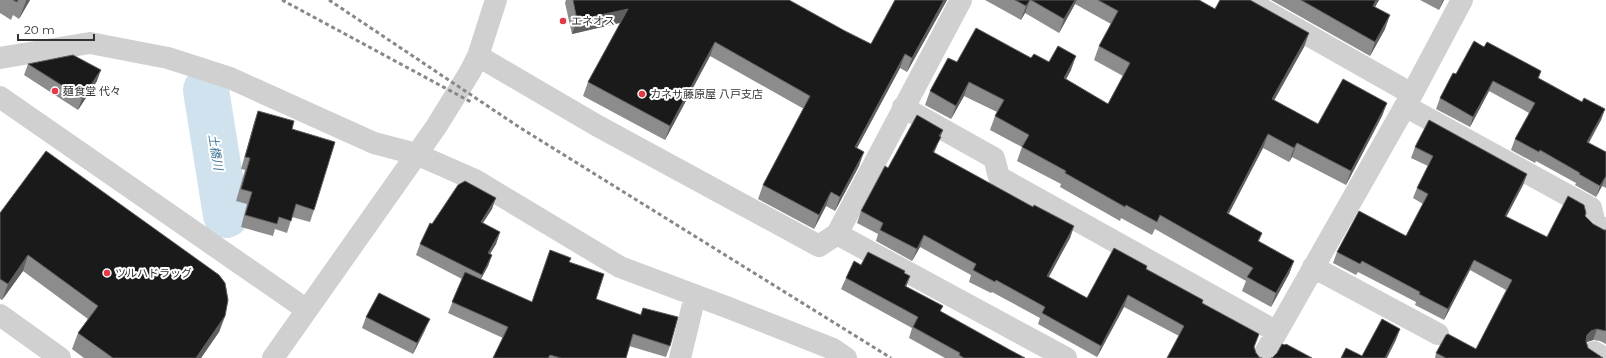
<svg xmlns="http://www.w3.org/2000/svg" width="1606" height="358" viewBox="0 0 1606 358" font-family="Montserrat,'Noto Sans JP',sans-serif">
<style>
.lines{fill:none;stroke-linecap:round;stroke-linejoin:round}
.river{stroke:#cfe2ee;stroke-width:46}
.minor{stroke:#d0d0d0;stroke-width:22}
.rail{stroke:#888;stroke-width:3;stroke-dasharray:4 3;stroke-linecap:butt}
.wall{fill:#8c8c8c}
.shaded-wall{fill:#5f5f5f}
.building{fill:#1a1a1a;stroke:#5f5f5f}
.poi-dot{fill:#e63946;stroke:#fff;stroke-width:1.5}
.labels{text-anchor:middle;dominant-baseline:central;stroke-width:4;stroke-linejoin:round;paint-order:stroke}
.poi-label{font-size:11px;fill:#333;stroke:#fff;text-anchor:start}
.water-label{font-size:12px;font-style:italic;fill:#3f7597;stroke:#fff}
</style>
<rect width="100%" height="100%" fill="#fff"/>
<g class="lines">
<path class="river" d="M206,90L226,215"/>
<path class="minor" d="M1246,0L1412,94
M478,56L596,125L819,246L837,234L961,0
M0,58L90,43L168,58L230,78L374,143L416,154L475,180L620,267L729,308L833,349L846,358
M0,97L307,310
M1405,106L1591,208L1595,224L1606,230
M903,107L994,158L999,177L1277,332
M837,234L1066,358
M1313,267L1438,334
M0,315L60,358
M1594,352L1605,358
M273,358L436,127L470,72L478,56L496,0
M680,358L695,296
M1262,358L1412,94L1462,0"/>
<path class="rail" d="M282,0L473,103
M329,0L519,127L891,358"/>
</g>
<path class="wall" d="M0,0H30L19,19L13,15L11,20L0,13Z
M566,0H789L845,31L871,44L947,0L907,72L900,68L857,148L859,166L835,211L826,206L814,229L758,199L763,185L804,109L710,56L665,140L583,96L588,82L620,23L572,34L565,3Z
M985,0H1199L1215,9L1309,33L1304,47L1274,100L1318,124L1387,103L1382,116L1346,185L1292,157L1289,162L1263,148L1228,214L1262,233L1259,241L1294,261L1289,274L1271,307L1242,291L1246,281L1155,229L1152,235L1121,218L1120,221L1060,187L1061,184L1017,161L1022,147L990,130L995,116L997,112L964,96L951,119L925,105L930,91L957,62L1031,58L1049,62L1071,70L1066,79L1108,104L1123,76L1094,60L1099,46L1111,24L1075,4L1059,33L1025,13L1021,20Z
M1271,0H1379L1375,7L1385,29L1370,56Z
M1420,0H1444L1439,10Z
M1484,47L1541,71L1539,78L1582,102L1605,109L1601,120L1589,143L1606,152V188L1602,186L1596,197L1575,185L1576,183L1536,161L1535,163L1511,150L1515,139L1529,113L1489,91L1470,127L1436,109L1440,98L1456,74Z
M28,64L97,81L78,110L24,75Z
M258,111L292,129L314,210L310,222L292,217L287,233L275,229L273,236L241,227L247,204L236,201L245,170L241,169L254,123Z
M943,130L936,148L934,153L1033,207L1074,226L1070,238L1048,277L1087,298L1146,269L1203,300L1179,336L1124,307L1097,357L1038,324L1040,318L992,292L991,293L969,282L971,275L920,247L912,261L876,241L878,234L857,223L861,211L888,168Z
M1415,147L1527,174L1523,185L1506,217L1547,237L1586,213L1585,216L1593,224L1604,230H1606V344L1600,341L1593,340L1587,342L1586,343L1588,348L1603,358H1435L1436,353L1476,349L1506,290L1470,270L1444,320L1415,305L1416,302L1358,272L1356,275L1333,263L1337,252L1406,236L1423,204L1413,198L1417,188L1428,166L1411,158Z
M492,209L483,223L500,232L496,244L490,254L492,255L488,266L481,279L532,302L569,262L596,299L640,315L643,308L670,346L666,357L629,346L626,358H493L503,338L448,313L462,279L416,255L420,244L432,224Z
M0,213L225,316L219,332L201,358H84L72,349L78,333L88,319L23,271L2,300L0,299Z
M861,265L904,273L910,276L906,287L941,312L1010,350L1025,358H945L909,338L912,328L841,289L846,278Z
M366,317L425,330L413,354L362,328Z"/>
<path class="shaded-wall" d="M26,0H30L19,19L26,1Z
M944,0H947L907,72L912,58Z
M1030,0L1025,13L1021,20L1026,6Z
M1075,0H1077L1075,4L1059,33L1064,19Z
M1376,0H1379L1368,19L1373,6Z
M1443,0H1444L1439,10Z
M628,9L623,22L572,34L577,20Z
M1390,15L1385,29L1370,56L1375,42Z
M1309,33L1304,47L1267,113L1272,99Z
M715,42L710,56L665,140L670,126Z
M905,54L900,68L850,161L855,147Z
M1076,56L1071,70L1059,92L1064,78Z
M101,70L97,81L78,110L82,98Z
M1493,81L1489,91L1470,127L1473,117Z
M969,82L964,96L951,119L956,106Z
M1387,103L1382,116L1346,185L1351,171Z
M1605,109L1601,120L1583,152L1587,142Z
M943,130L936,148L929,163L939,136Z
M1268,134L1263,148L1222,227L1227,213Z
M1297,143L1292,157L1289,162L1294,148Z
M864,152L859,166L835,211L840,197Z
M1527,174L1523,185L1501,227L1505,216Z
M1606,175L1602,186L1596,197L1600,186Z
M831,192L826,206L814,229L819,215Z
M496,198L492,209L476,233L481,222Z
M1074,226L1070,238L1043,288L1047,276Z
M500,232L496,244L484,264L488,253Z
M924,235L920,247L912,261L917,249Z
M28,255L23,271L2,300L8,284Z
M492,255L488,266L477,286L482,275Z
M1474,260L1470,270L1444,320L1448,309Z
M1294,261L1289,274L1271,307L1276,293Z
M910,276L906,287L905,286Z
M1128,295L1124,307L1097,357L1101,346Z
M225,316L219,332L201,358H196Z
M430,319L425,330L413,354L417,343Z
M1400,329L1396,340L1387,358H1385Z
M1597,329L1593,340L1587,342L1583,346L1587,335L1591,331Z"/>
<path class="building" d="M13,0H18L17,2Z
M573,0H789L845,31L871,44L895,0H944L912,58L905,54L855,147L864,152L840,197L831,192L819,215L763,185L810,96L715,42L670,126L588,82L628,9L577,20Z
M1015,0H1030L1026,6Z
M1031,0H1075L1064,19Z
M1098,0H1199L1215,9L1220,0H1250L1309,33L1272,99L1318,124L1343,79L1387,103L1351,171L1297,143L1294,148L1268,134L1227,213L1262,233L1258,241L1294,261L1276,293L1247,277L1253,268L1160,215L1157,222L1126,205L1125,207L1065,173L1066,171L1022,147L1029,135L995,116L1004,100L969,82L956,106L930,91L948,58L957,62L976,28L1031,58L1034,54L1049,62L1058,46L1076,56L1064,78L1108,104L1130,63L1099,46L1118,11Z
M1301,0H1376L1373,6L1390,15L1375,42Z
M1474,41L1484,47L1487,42L1541,71L1538,78L1582,102L1584,98L1605,109L1587,142L1606,152V176L1600,186L1579,174L1580,173L1540,150L1539,152L1515,139L1535,103L1493,81L1473,117L1440,98L1453,73L1456,74Z
M73,55L101,70L82,98L28,64Z
M258,111L294,121L292,129L335,142L314,210L296,204L291,221L279,217L277,224L245,215L252,192L241,189L250,158L245,157Z
M917,115L943,130L939,136L941,137L933,152L1033,207L1034,205L1074,226L1047,276L1087,298L1114,248L1147,266L1146,269L1203,300L1202,303L1259,334L1254,347L1256,353L1260,358H1262H1167L1184,326L1128,295L1101,346L1042,313L1045,307L996,280L995,282L973,270L976,264L924,235L917,249L880,230L883,223L861,211L885,166L888,168Z
M1429,120L1527,174L1505,216L1547,237L1568,196L1584,205L1586,213L1585,216L1593,224L1604,230H1606V331L1597,329L1591,331L1587,335L1586,341L1588,348L1603,358H1446L1436,353L1446,335L1448,334L1476,349L1512,280L1474,260L1448,309L1419,294L1420,292L1362,261L1360,264L1337,252L1359,211L1406,236L1428,194L1417,188L1433,156L1415,147Z
M46,151L219,275L225,283L228,300L225,316L196,358H113L78,333L98,306L28,255L8,284L0,279V213Z
M465,181L496,198L481,222L500,232L488,253L492,255L482,275L420,244L430,223L432,224L458,185Z
M550,250L571,258L569,262L604,274L596,299L641,315L643,308L678,317L670,346L633,334L626,358H561L550,355L548,358H493L508,327L452,302L465,272L532,302Z
M868,252L905,271L904,273L910,276L905,286L943,306L940,311L1010,350L1025,358H964L959,355L960,353L913,327L918,317L846,278L854,261L861,265Z
M379,293L430,319L417,343L366,317Z
M1382,319L1400,329L1385,358H1341L1346,348L1362,356Z
M1282,344L1285,345L1286,344L1312,358H1271H1272L1277,353Z"/>
<g class="poi-dot">
<circle cx="563" cy="21" r="4"/>
<circle cx="55" cy="91" r="4"/>
<circle cx="642" cy="94" r="4"/>
<circle cx="107" cy="273" r="4"/>
</g>
<g class="labels">
<g class="poi-label">
<text x="571" y="21">エネオス</text>
<text x="63" y="91">麺食堂 代々</text>
<text x="650" y="94">カネサ藤原屋 八戸支店</text>
<text x="115" y="273">ツルハドラッグ</text>
</g>
<g class="water-label">
<text transform="translate(216 152) rotate(81)">土橋川</text>
</g>
</g>
<path d="M18 34v6h76v-6" fill="none" stroke="#333333" stroke-width="2"/>
<text x="24" y="34" font-size="12" fill="#333333" stroke="#ffffff" stroke-width="3" paint-order="stroke">20 m</text>
</svg>
